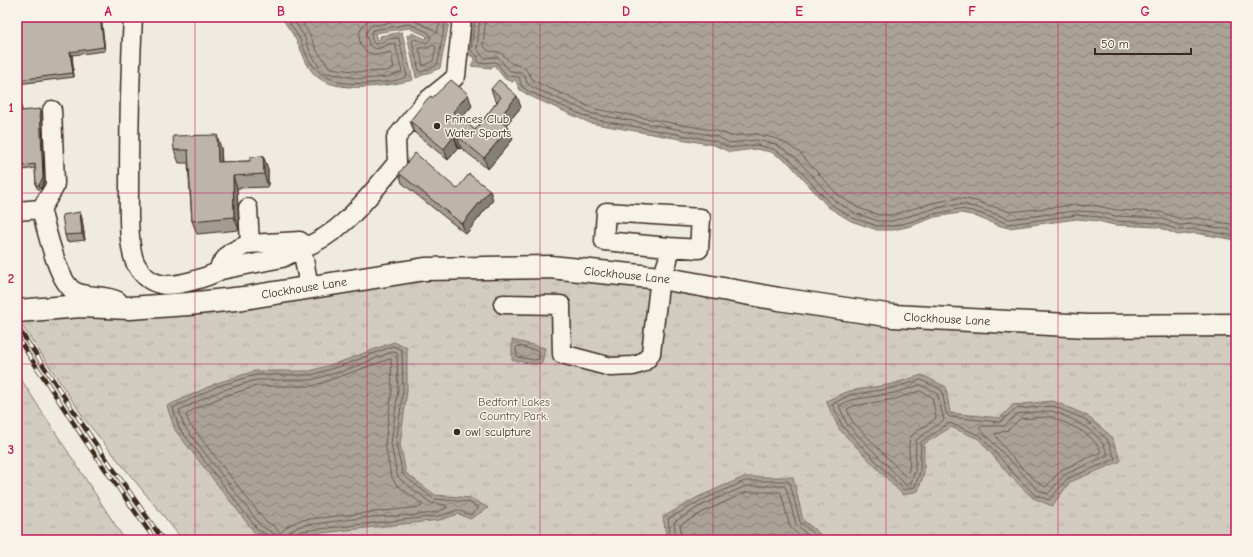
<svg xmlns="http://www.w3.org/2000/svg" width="1253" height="557" viewBox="0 0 1253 557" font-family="'Comic Neue',sans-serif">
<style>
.grass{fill:url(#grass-tufts);stroke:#867a6f}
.water{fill:url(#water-waves);stroke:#7e7266}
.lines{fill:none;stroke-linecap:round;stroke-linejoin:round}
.shore{stroke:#675a4e;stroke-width:1}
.minor-casing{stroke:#3b2a1e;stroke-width:21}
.major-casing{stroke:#3b2a1e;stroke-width:25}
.minor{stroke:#f7f3e8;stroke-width:18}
.major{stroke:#f7f3e8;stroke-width:22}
.rail-casing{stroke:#3b2a1e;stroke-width:4.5}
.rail{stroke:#f7f3e8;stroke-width:3;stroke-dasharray:9;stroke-linecap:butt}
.wall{fill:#a39c92;stroke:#3b2a1e}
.shaded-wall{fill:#847f77;stroke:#3b2a1e}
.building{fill:#bdb5aa;stroke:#3b2a1e}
.grid{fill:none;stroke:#c2185b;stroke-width:1;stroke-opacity:0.55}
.poi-dot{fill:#3b2a1e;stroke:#f7f3e8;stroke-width:1.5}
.labels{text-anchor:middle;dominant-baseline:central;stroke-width:3;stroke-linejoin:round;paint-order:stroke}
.poi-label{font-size:12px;fill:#3b2a1e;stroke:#f7f3e8;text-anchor:start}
.street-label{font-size:12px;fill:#3b2a1e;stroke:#f7f3e8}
.park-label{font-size:12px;fill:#605246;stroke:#f7f3e8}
.neatline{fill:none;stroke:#c2185b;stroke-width:1.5}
.grid-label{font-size:13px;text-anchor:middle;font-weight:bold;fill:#c2185b}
</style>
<defs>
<pattern id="grass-tufts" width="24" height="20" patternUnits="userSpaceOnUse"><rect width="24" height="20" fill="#d1cbc0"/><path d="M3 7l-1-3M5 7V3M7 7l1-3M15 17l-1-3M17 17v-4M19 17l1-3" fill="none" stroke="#b4aea5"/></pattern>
<pattern id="water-waves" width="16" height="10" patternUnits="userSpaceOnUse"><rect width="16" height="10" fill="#aaa296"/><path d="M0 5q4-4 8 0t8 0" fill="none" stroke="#8c847a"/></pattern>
</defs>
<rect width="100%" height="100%" fill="#efebe0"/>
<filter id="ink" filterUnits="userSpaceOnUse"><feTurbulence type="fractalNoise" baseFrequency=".025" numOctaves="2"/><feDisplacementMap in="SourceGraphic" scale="8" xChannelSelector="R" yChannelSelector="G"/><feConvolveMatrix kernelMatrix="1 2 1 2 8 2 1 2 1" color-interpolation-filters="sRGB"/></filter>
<g filter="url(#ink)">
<path class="grass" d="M552,276C595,281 639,284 682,292C741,302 800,316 859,322C984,337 1110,335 1236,335V540H183L86,421L19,321L137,314L433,279Z
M17,373L125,540H17Z"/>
<path class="water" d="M281,17H450L440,68L416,78L407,35L410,37L412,33L426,39L427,36L409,28L375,33L377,40H380V36L402,32L413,80C387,86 336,95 315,75C305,65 303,52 296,40C292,32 286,25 281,17Z
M471,17H1236V240L1195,233L1178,235L1158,227L1114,225L1098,221L1077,219L1009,228L997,225L972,215L960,213L935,217L911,226L893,230H877L851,221L828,207L788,162L771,152L756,149L730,152L714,145L590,123L530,96L520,90L515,79L513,82L505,79L494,65L491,68L471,66L475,58L467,54Z
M512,340L545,348L542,363L534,364L512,360Z
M394,342L407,348V391L400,444L406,473L435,495L471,498L488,508L470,519L459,514L440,520L302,535C287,544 270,541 255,533L175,430L167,406L217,383L255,371H310L343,361Z
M922,375L946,387L950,413L1000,418L1013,405L1053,401L1086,415L1111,436L1121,461L1070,482L1052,506L1033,498L1011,477L979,439L951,427L924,444V473L918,491L903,495L839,429L826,401L849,391L892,384Z
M744,477H793L803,520L827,540H667L663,517L698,497Z"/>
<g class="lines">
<path class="shore" d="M286,17C290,25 295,30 299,38C303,44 304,51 308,58C323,83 344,85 372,83C383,82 398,82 407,76L399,38L386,39L381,43L375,44C371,41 370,34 373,30L410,24L429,33L431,38L427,43L415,39L412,41L419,71L421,72L436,66L438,62L446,17
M292,17L304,36L311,54L320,68L327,73L361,79L388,77L402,72L395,43C385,43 379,54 369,45L366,33L370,26L410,19L430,28L437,33L441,17
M298,17L309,33L317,51L330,68L361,72L387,71L394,68L391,52C385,53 379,56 372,54C354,49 354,20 379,17
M475,17L471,51L478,56V63L496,62L507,76L519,77L522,87L530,92L592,119L715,141L730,148L756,145L773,149L791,160L830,204L853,218L878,226H893L910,222L934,214L959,209L973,211L1009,224L1076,215L1098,217L1114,221L1159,223L1178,230L1196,229L1236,236
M480,17L477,49L484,58L498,57L510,71L521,72L525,76L527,83L532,87L593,114L716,136L730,143L756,140L775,144L794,156L834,200L855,213L878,221H892L933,209L959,204L975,207L1009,219L1076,211L1098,212L1115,216L1160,218L1179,225L1196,224L1236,231
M486,17L483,45L488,51L500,52L512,64L524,67L534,81L595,109L717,131L731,136L757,134L778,139L799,152L838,195L858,208L879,215H892L932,203L959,198L976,201L1010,212L1075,205L1098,206L1116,210L1161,212L1180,219L1197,218L1236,225
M433,45L436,47L433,61L423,66L419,48H428Z
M518,346L539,351V359L534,360L517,357L516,348Z
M391,359L392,390L385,444L391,476L396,484L422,504L421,507L300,520L288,526L280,533L274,526L265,521L189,423L186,415L194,409L222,397L257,386H312Z
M921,380L942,390L946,413L950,417L1000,422L1015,409L1053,406L1084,419L1107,439L1115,459L1067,479L1049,500L1035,495L1014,474L981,436L950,423L921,442L920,472L915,487L904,490L843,427L832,404L850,395L893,388Z
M921,385L937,393L944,420L916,440L915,471L911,483L906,485L847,424L839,406L851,400L894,393Z
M920,391L932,397L936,418C928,426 911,430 909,443C908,451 913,471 905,476L852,421L847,409L853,406L895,399Z
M1052,411C1075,420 1100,430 1108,455L1064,475L1048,494L1038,490L979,428L981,426H1004L1017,414Z
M1051,417C1068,424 1094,433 1101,452L1061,470L1046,487C1032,482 1003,448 995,434L1008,430L1020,419Z
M270,540L268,535L258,530L179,428L173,408L218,386L255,375H311L344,365L393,346L402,350L403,391L396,444L403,475L434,499L469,502L478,507V509L470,515L458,510L439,516L301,531L293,536L292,540
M275,540L273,533L261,526L184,426L179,410L220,391L256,380H311L346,370L392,352L397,353L398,390L391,444L397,475L401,480L431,503L446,505L447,508C427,518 395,515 373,517C349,519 324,523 300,526L289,532L287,540
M671,540L668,519L700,501L745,481H788L790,483L800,522L821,540
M676,540L674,522L702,505L746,486H784L786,488L796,524L813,540
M682,540L680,525L705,511L747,492H780L781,493L790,527L804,540"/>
<defs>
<path id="minor" d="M133,17C130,74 129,130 129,187C129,206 127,251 137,266C142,274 150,282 160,284C175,288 208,277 221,270L282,258L302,248L300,241L248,244L230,253L220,265L221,270
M248,208L250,244
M41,209L54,188L55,183L52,110
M17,211L41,209C46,227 57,281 74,291C86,298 105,294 118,301
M309,287L302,248C343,234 369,195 397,163L396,138L425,102L450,82L456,76L462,17
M503,304L561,305L562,354L611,367L633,366L642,363L647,359L651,353L659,286L668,260L669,247L604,241L606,212L701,218L699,249L669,247"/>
<path id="major" d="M17,311L81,306L130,308L188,304L244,298L425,269L550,267L661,278L779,299L893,316L1088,326L1236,325"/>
</defs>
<use href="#minor" class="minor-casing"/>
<use href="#major" class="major-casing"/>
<use href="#minor" class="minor"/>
<use href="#major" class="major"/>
<defs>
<path id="rail" d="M17,326L91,437L163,540
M17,337L86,442L155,540"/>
</defs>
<use href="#rail" class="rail-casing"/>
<use href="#rail" class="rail"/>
</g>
<path class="wall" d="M17,17H101L105,51L72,55L74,77L18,84L22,111L42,113L44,182L41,189H38L36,186L35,168L17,171Z
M491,89L521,107L506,125L513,139L488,169L461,148L459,149L458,148L448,160L414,132L410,121L432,98L472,106L461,119L475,130L497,102L495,100Z
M221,148L222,162L250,161L263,156L268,169V187L237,188L239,230L197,234L192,221L188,163H179L174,150Z
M399,173L457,189L493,200L466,234L402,183Z
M80,212L82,219L85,240L67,242L65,235Z"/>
<path class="shaded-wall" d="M100,17H101L105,51L104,47Z
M70,52L72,55L74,77L73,73Z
M17,82L18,84L22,115L21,111Z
M468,94L472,106L457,123L453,112Z
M517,96L521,107L502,130L498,119Z
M40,109L42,113L44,182L41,189L39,185Z
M509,128L513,139L488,169L484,158Z
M217,135L221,148L222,175L218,162Z
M454,136L458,148L448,160L444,149Z
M457,136L461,148L459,149L455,138Z
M263,156L268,169V187L264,174Z
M233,176L237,188L239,230L234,217Z
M490,190L493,200L466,234L462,224Z
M80,212L82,219L85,240L82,234Z"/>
<path class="building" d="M17,17H100L104,47L70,52L73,73L17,80Z
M451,80L468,94L453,112L475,130L501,97L491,89L499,80L517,96L498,119L509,128L484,158L457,136L455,138L454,136L444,149L410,121L428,98L431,96L432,98Z
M17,85L21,111L40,109L43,178L39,185L36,186L35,164L17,167Z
M217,135L218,162L250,161V157L263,156L264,174L233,176L234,217L192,221L188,150H174L173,136Z
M415,153L457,189L469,174L490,190L462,224L399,173Z
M80,212L82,234L65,235L62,215Z"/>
</g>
<path class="grid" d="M195,17V540M367,17V540M540,17V540M713,17V540M886,17V540M1058,17V540M17,193H1236M17,364H1236"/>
<g class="poi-dot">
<circle cx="437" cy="126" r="4"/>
<circle cx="457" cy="432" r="4"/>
</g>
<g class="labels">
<g class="poi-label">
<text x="445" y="119">Princes Club<tspan x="445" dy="14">Water Sports</tspan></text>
<text x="465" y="432">owl sculpture</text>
</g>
<g class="street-label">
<text transform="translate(627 275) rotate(6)">Clockhouse Lane</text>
<text transform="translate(304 288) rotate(-9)">Clockhouse Lane</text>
<text transform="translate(947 319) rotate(3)">Clockhouse Lane</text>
</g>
<g class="park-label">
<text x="514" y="402">Bedfont Lakes<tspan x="514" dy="14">Country Park.</tspan></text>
</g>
</g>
<rect width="1253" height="557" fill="none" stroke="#f7f3e8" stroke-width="44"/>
<path d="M1095 48v6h96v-6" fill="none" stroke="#3b2a1e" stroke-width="2"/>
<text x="1101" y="48" font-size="12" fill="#3b2a1e" stroke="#f7f3e8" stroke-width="3" paint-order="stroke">50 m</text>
<rect x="22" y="22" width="1209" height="513" class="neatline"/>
<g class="grid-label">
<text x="108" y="16">A</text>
<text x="281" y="16">B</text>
<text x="454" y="16">C</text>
<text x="626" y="16">D</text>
<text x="799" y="16">E</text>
<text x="972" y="16">F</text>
<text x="1145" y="16">G</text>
<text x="11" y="112">1</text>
<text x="11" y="283">2</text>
<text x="11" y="454">3</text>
</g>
</svg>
